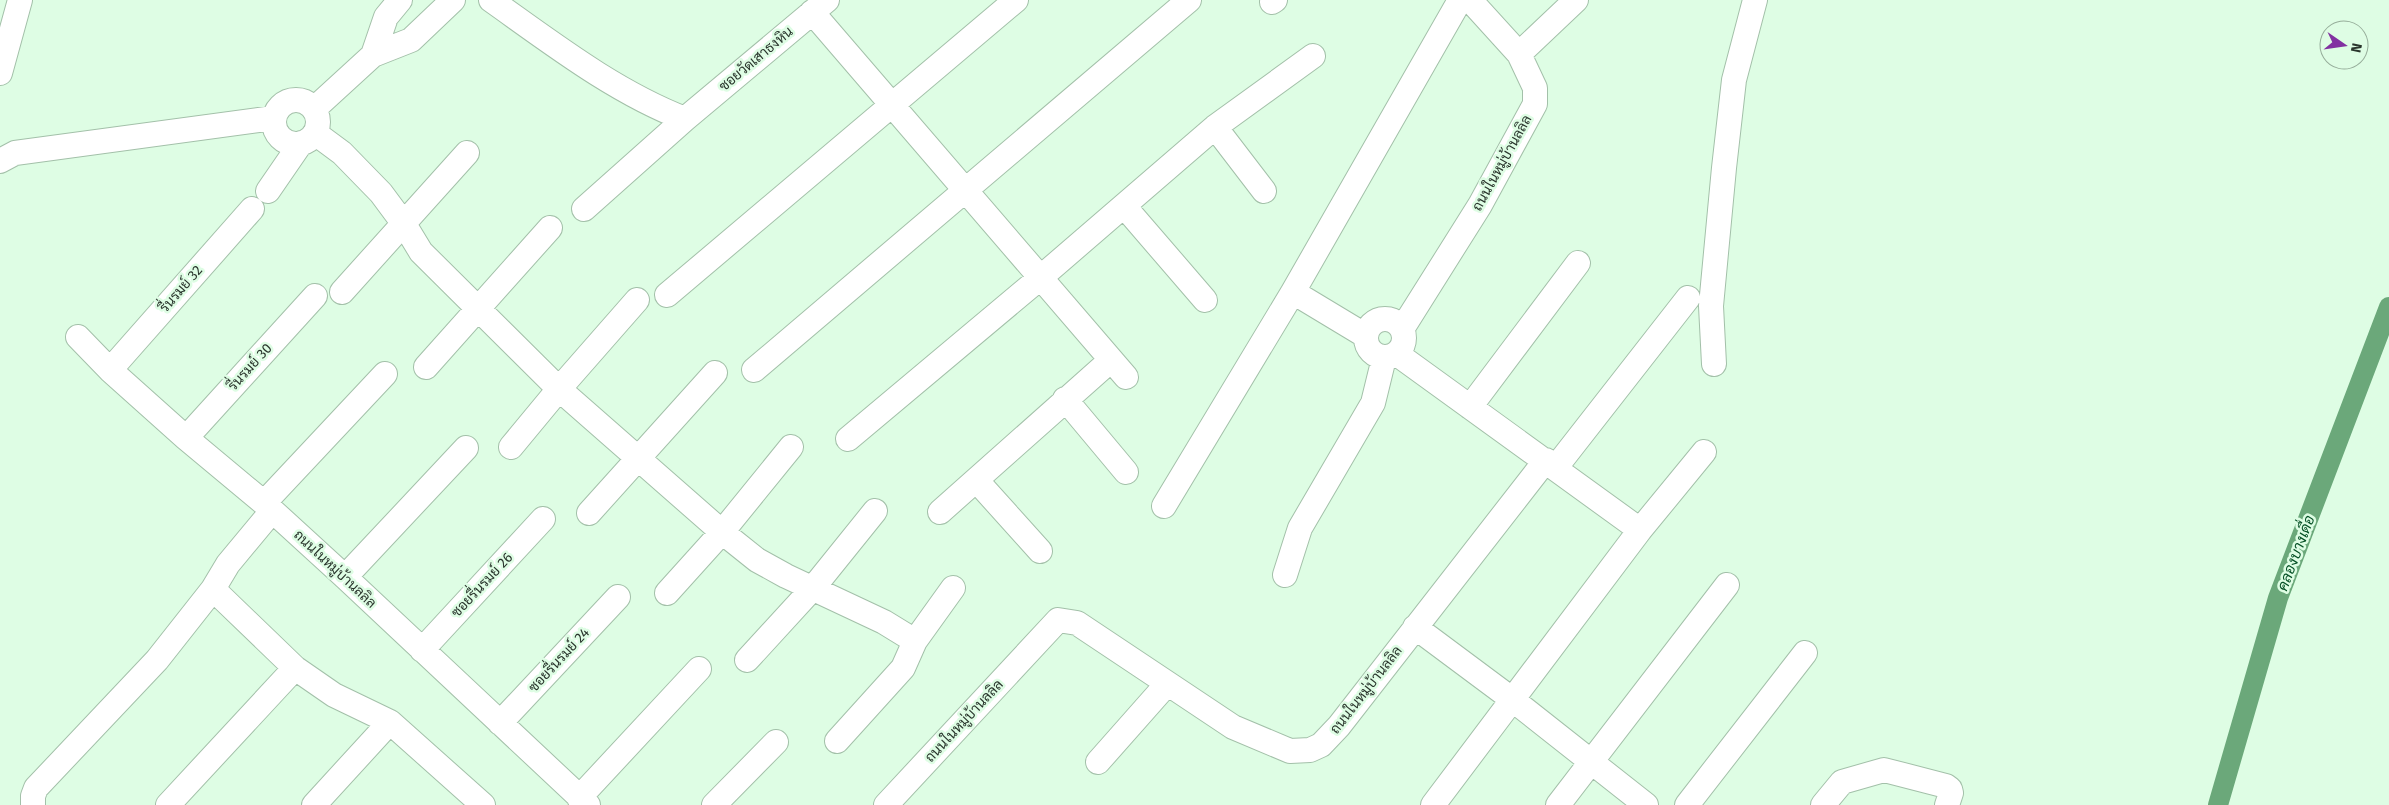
<svg xmlns="http://www.w3.org/2000/svg" width="2389" height="805" viewBox="0 0 2389 805" font-family="'Fira Sans',Sarabun,sans-serif">
<style>
.lines{fill:none;stroke-linecap:round;stroke-linejoin:round}
.canal{stroke:#6ba87a;stroke-width:20}
.minor-casing{stroke:#a3c0a9;stroke-width:26}
.minor{stroke:#fff;stroke-width:24}
.labels{text-anchor:middle;dominant-baseline:central;stroke-width:5;stroke-linejoin:round;paint-order:stroke}
.street-label{font-size:14px;fill:#29352c;stroke:#defde4}
.water-label{font-size:15px;font-style:italic;fill:#065126;stroke:#defde4}
</style>
<rect width="100%" height="100%" fill="#defde4"/>
<g class="lines">
<path class="canal" d="M2218,805L2278,598L2389,307"/>
<defs>
<path id="minor" d="M491,0C553,44 615,92 685,119
M1272,2L1275,0
M812,12L1126,377
M1519,54L1576,0
M373,55L386,17L400,0
M0,73L20,0
M274 122a22 22 0 1 1 44 0a22 22 0 1 1-44 0Z
M314,109L373,55L411,40L453,0
M1215,127L1264,191
M315,133L342,153L381,193L404,224L421,252L559,389L722,532L757,560L786,576L884,622L915,641
M0,161L15,153L274,118
M268,191L301,143
M1124,206L1205,300
M584,209L685,119L827,0
M342,292L467,153
M1293,292L1366,336
M667,295L1016,0
M1366 338a19 19 0 1 1 38 0a19 19 0 1 1-38 0Z
M1402,329L1480,205L1535,104V88L1519,54L1470,0
M78,337L110,370L186,438L264,503L345,577L588,805
M1397,354L1640,530
M1714,364L1711,306L1724,168L1734,80L1755,0
M426,367L550,228
M110,370L252,209
M754,370L1189,0
M1065,399L1126,472
M1470,407L1578,263
M186,438L315,296
M848,439L1040,278L1215,127L1313,56
M511,447L559,389L637,300
M1556,467L1688,298
M977,481L1040,551
M264,503L385,374
M1164,506L1293,292L1460,0
M940,512L1111,360
M589,513L715,373
M1285,575L1300,528L1373,403L1384,358
M345,577L466,448
M213,589L295,668L334,695L390,722L483,805
M667,593L722,532L791,447
M1415,627L1513,700L1646,805
M422,650L543,519
M747,660L813,588L875,511
M500,723L618,597
M837,741L903,668L915,641L953,588
M1098,762L1167,684
M579,798L699,669
M33,805V796L36,788L157,660L213,589L228,564L272,511
M168,805L295,668
M314,805L390,722
M714,805L776,742
M886,805L1058,620L1077,623L1233,727L1290,751L1310,750L1321,745L1339,726L1546,460
M1433,805L1640,530L1704,452
M1558,805L1727,585
M1687,805L1805,653
M1823,805L1842,782L1884,770L1946,786L1950,789L1951,793L1947,805"/>
</defs>
<use href="#minor" class="minor-casing"/>
<use href="#minor" class="minor"/>
</g>
<g class="labels">
<g class="street-label">
<text transform="translate(756 59) rotate(-40)">ซอยวัดเสาธงหิน</text>
<text transform="translate(1502 163) rotate(-61)">ถนนในหมู่บ้านลลิล</text>
<text transform="translate(181 289) rotate(-49)">รื่นรมย์ 32</text>
<text transform="translate(250 367) rotate(-48)">รื่นรมย์ 30</text>
<text transform="translate(335 569) rotate(43)">ถนนในหมู่บ้านลลิล</text>
<text transform="translate(482 585) rotate(-47)">ซอยรื่นรมย์ 26</text>
<text transform="translate(559 660) rotate(-47)">ซอยรื่นรมย์ 24</text>
<text transform="translate(1366 690) rotate(-52)">ถนนในหมู่บ้านลลิล</text>
<text transform="translate(964 721) rotate(-47)">ถนนในหมู่บ้านลลิล</text>
</g>
<g class="water-label">
<text transform="translate(2296 553) rotate(-69)">คลองบางเดื่อ</text>
</g>
</g>
<g transform="translate(2344 45) rotate(103)"><circle r="24" fill="#defde4" stroke="#96ad9a"/>
<path d="M0-4L9 19L0 12L-9 19Z" fill="#8231a1"/>
<text y="-8" font-size="14" font-weight="bold" text-anchor="middle" fill="#29352c">N</text>
</g>
</svg>
